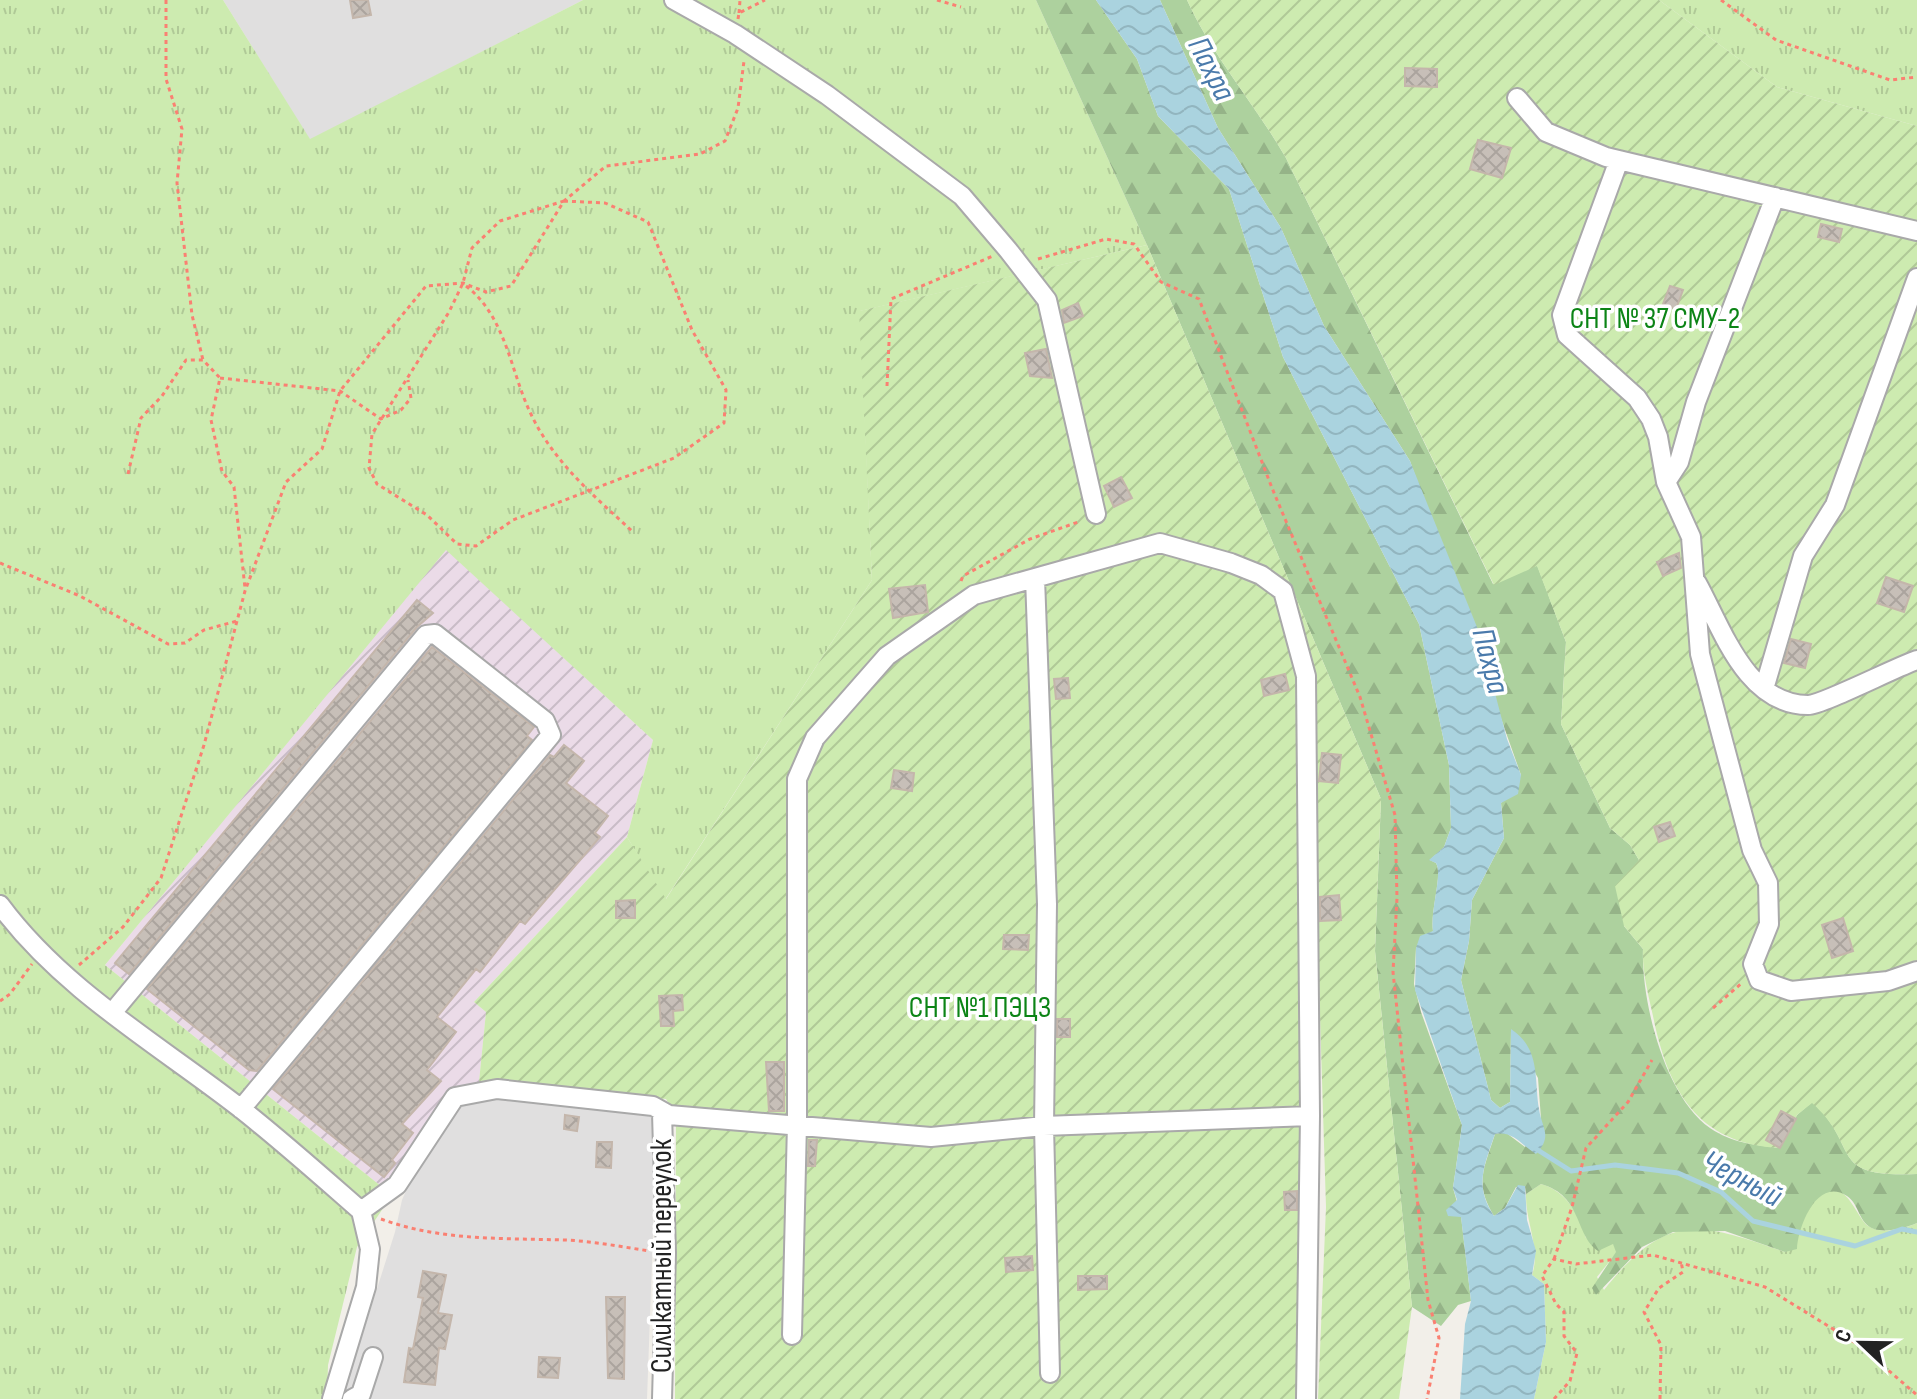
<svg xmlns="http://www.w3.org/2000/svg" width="1917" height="1399" viewBox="0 0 1917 1399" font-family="'Sofia Sans Condensed',sans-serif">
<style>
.residential{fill:#e0dfdf}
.industrial{fill:url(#industrial-furrows)}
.grass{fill:url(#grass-tufts)}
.forest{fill:url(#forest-firs)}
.garden{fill:url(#garden-furrows)}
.water{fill:url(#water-waves)}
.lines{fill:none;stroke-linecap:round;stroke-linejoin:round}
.stream{stroke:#aad3df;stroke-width:5}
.building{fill:url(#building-cross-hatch);stroke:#c4b6ab;stroke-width:2}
.minor-casing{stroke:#a9a9a9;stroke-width:22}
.path{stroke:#fa8072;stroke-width:3;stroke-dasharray:4 4;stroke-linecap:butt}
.minor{stroke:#fff;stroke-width:18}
.labels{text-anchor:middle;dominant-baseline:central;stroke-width:7;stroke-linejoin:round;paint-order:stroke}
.park-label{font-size:30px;fill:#0c8416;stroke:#fff}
.street-label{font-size:30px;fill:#222;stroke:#fff}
.water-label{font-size:32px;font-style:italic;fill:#4a7aab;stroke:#fff}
</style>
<defs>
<pattern id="industrial-furrows" width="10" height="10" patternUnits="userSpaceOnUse" patternTransform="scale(2)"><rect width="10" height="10" fill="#ebdbe8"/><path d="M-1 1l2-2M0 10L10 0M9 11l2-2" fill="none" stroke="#c9bcc7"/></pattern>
<pattern id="grass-tufts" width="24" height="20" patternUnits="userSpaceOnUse" patternTransform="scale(2)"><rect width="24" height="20" fill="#cdebb0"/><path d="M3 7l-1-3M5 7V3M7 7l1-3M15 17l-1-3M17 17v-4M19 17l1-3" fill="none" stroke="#b0c997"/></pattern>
<pattern id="forest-firs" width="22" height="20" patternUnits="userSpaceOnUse" patternTransform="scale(2)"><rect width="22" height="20" fill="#add19e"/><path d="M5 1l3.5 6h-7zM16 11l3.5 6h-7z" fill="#95b388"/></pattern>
<pattern id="garden-furrows" width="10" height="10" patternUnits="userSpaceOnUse" patternTransform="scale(2)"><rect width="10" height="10" fill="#cdebb0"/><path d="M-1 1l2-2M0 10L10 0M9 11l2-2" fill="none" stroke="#b0c997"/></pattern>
<pattern id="water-waves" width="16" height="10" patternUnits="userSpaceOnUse" patternTransform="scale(2)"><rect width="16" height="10" fill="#aad3df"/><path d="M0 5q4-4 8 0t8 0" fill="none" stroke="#92b5bf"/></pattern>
<pattern id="building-cross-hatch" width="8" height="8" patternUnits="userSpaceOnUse" patternTransform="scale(2)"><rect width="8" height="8" fill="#c7bfb8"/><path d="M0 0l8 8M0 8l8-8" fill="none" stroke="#aba49e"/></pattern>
</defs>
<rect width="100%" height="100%" fill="#f2efe9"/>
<path class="residential" d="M223,0H583L310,140Z
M458,1096L653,1114L657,1124L647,1399H342L395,1232L402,1200L442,1109Z"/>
<path class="industrial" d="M446,549L653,740L627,837L474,1002L486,1012L479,1082L452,1093L392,1195L105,965Z"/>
<path class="grass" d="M0,0H223L310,139L583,0H1036L1147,245L860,311L872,580L665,900L627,837L653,740L446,550L105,965L392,1195L357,1247L328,1365L327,1399H0Z
M1659,0H1917V126L1777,87Z
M1541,1184C1566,1191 1579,1214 1586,1238L1613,1243L1617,1252L1597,1277L1604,1290C1666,1212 1697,1221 1785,1252C1798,1237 1803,1212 1817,1198C1845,1172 1855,1216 1868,1226C1881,1235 1904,1229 1917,1223V1399H1534L1546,1342L1544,1284L1532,1275C1541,1249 1525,1221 1526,1194Z"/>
<path class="forest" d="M1036,0H1096L1137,59L1158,116L1229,189L1283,357L1419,624L1449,765L1451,828L1444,847L1430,860L1436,863C1443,875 1430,910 1433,931L1416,948L1414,984L1421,1012L1462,1125L1453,1188L1461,1216L1471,1301L1458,1305L1441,1326L1412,1307L1375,951L1381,799L1147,245Z
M1160,0H1187C1213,57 1255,104 1286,158L1493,584L1537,565L1566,642L1561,724L1610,828L1630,845L1639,860L1624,926L1643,949C1641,1001 1665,1097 1710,1128C1732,1143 1755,1145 1780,1148L1797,1115L1812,1102C1862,1147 1825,1178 1917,1174V1223C1905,1228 1887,1233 1874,1229C1858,1223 1860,1205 1847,1196C1817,1176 1798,1227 1797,1249L1785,1252L1725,1231L1673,1232L1642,1247L1596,1295L1592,1288L1616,1252L1613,1244L1598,1251C1574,1234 1583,1196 1541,1184L1526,1194L1525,1187H1516L1505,1208L1494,1216C1474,1183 1484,1169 1495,1134L1505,1132L1525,1147L1541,1119L1538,1078L1511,1030L1510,1102L1500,1108L1491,1100L1461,980L1469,941L1472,900L1504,838L1501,803L1521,775L1410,461L1324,326L1281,228L1218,128Z"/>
<path class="garden" d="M1187,0H1659L1777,87L1917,126V1174C1825,1178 1862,1147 1812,1103L1797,1115L1780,1148C1697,1144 1668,1090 1653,1016C1648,993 1642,972 1643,949L1624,926L1615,886L1639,860L1630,845L1610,828L1561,724L1566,642L1537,566L1494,585L1286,158C1255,104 1213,57 1187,0Z
M1147,245L1381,799L1375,951L1412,1307L1399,1399H1318L1326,1207L1318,953L1303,958V1399H675L676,1116L666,1099L479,1082L486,1012L474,1002L627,837L666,899L872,580L859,311Z"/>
<path class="water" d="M1096,0H1160L1218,128L1281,228L1324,326L1410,461L1479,632L1507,739L1521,775L1518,794L1501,803L1504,838L1472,900L1469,941L1461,980L1491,1100L1500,1108L1510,1102L1511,1029C1541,1049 1534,1079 1539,1109C1542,1129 1553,1136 1536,1154C1521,1145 1514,1131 1495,1134C1484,1166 1474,1186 1494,1216L1505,1208L1518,1185L1525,1186L1527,1220L1536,1251L1532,1275L1544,1284L1546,1342L1534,1399H1460L1465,1324L1471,1301L1461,1217L1448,1216L1446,1210L1457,1200L1453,1188L1462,1125L1415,990L1416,948L1420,936L1433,931C1430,910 1443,874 1436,863L1429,860L1444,847L1451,828L1449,765L1419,624L1283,357L1229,189L1158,116L1137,59Z"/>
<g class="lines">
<path class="stream" d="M1533,1147L1571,1171L1615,1165L1678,1173L1721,1192L1753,1221L1855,1246L1902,1229L1917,1232"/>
</g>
<path class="building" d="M350,0H368L371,15L353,18Z
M1405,68L1437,69V87L1405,86Z
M1478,140L1511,148L1502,178L1470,169Z
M1821,224L1842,229L1839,242L1818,237Z
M1670,286L1683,290L1676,309L1663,304Z
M1078,303L1083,316L1064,323L1062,310Z
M1046,349L1052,378L1030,376L1025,353Z
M1121,477L1132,498L1114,507L1104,486Z
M1679,553L1681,568L1663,576L1657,562Z
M1886,577L1913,586L1904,612L1877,603Z
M925,585L928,612L893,618L889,589Z
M417,600L433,613L417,627L129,974L115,963Z
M1791,639L1811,644L1805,668L1784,663Z
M432,647L534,727L527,736L532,740L257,1071L249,1070L147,989Z
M1285,674L1289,690L1264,696L1261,680Z
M1068,678L1070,698L1056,699L1054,679Z
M564,745L584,761L566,783L608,816L595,833L600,837L525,924L520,921L480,972L476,969L437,1017L456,1032L427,1070L441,1081L402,1124L413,1133L392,1160L395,1163L384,1177L273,1089L550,755L554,757Z
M1322,753L1341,755L1338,783L1319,781Z
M894,770L914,773L912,791L891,788Z
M1670,822L1675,836L1659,842L1654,827Z
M1339,895L1341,920L1320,921V897Z
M635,900V918H616V901Z
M1843,918L1853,951L1832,958L1822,925Z
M1004,935H1029L1028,950L1003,949Z
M682,995L683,1010L673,1011L674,1026H661L659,996Z
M1057,1019H1070V1037H1057Z
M766,1062H784V1111H769Z
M1781,1111L1796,1119L1780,1148L1766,1140Z
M565,1115L579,1117L577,1131L564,1129Z
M809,1140H817L815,1166H808Z
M597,1142H612L611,1168L596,1167Z
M1297,1191V1210H1285L1284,1192Z
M1032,1256L1033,1270L1006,1272L1005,1258Z
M423,1271L446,1275L438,1313L452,1315L445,1349L439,1348L435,1385L404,1382L409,1348L413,1349L423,1298L418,1297Z
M1078,1276H1107V1289L1078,1290Z
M606,1297H625L624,1379L608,1378Z
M539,1357L560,1358L558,1378L538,1377Z"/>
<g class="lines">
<defs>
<path id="minor" d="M674,0L735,34L827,95L962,196L1008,250L1047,300L1096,514
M1517,98L1546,132L1606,157L1917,231
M1619,160L1562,315L1567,335L1637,398L1651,419L1658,437L1666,482L1691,537L1700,654L1752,850L1768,883L1769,924L1753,964L1759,980L1791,991L1888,981L1917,971
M1666,482L1679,462L1696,402L1775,197
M1035,578L1047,904L1044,1126L1050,1373
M1697,583C1722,628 1746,705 1808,705C1822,705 1896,667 1917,660
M1764,689L1803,556L1835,505L1917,278
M0,905C63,990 158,1044 240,1108C282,1141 321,1176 361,1211
M112,1013L426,635L435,634L545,721L551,735L241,1109
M361,1211L397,1185L455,1097L497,1089L653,1106L669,1115L931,1137L1044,1126L1310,1116
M792,1335L797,1123V779L815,738L887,656L974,595L1160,543L1231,563L1261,575L1283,591L1306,676L1310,1116L1306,1399
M332,1399L366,1287L370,1249L361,1211
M352,1399L361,1394L373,1357
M662,1399L666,1253L662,1113"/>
</defs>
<use href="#minor" class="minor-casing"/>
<path class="path" d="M166,0V79L182,129L177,183L192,315L203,360
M937,0L961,7
M1721,0L1776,40L1890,80L1917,77
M739,13L740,0
M738,19L739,13L765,0
M564,201L605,203L648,222L692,330L726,390L724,423L674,458L513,520L476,546L457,544L427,515L377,484L369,468L372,434L449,312L463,283L472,248L500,221Z
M1038,259L1106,239L1134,244L1161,282L1199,299L1272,488L1360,697L1395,815L1397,898L1393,972L1428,1300L1439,1338L1427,1399
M466,286C505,316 510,368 529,410C552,461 593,495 632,531
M220,378L340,391L381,419L401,410L411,398L408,380
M887,386L891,299L993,256
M128,474L141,418L162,396L186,360H203L220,378L211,420L222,471L234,487L245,588
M0,563L80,596L168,644L185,643L204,630L237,621
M961,581L963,576L1030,539L1081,521
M79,965L123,927L161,878L204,745L245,591L286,482L322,449L340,391L426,286L463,283L486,292L511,286L564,201L606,166L700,154L725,141L738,108L744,61
M0,1001L10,994L32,964
M1713,1008L1743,982
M381,1219C441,1241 502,1238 564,1240C593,1241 622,1247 650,1251
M1554,1259L1572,1207L1586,1148L1628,1102L1652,1060
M1554,1399L1570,1381L1577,1353L1564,1336V1312L1556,1304L1542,1276L1554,1259L1576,1264L1653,1255L1765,1287L1859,1345L1917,1395
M1660,1399L1661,1345L1644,1312L1659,1288L1683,1272L1681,1261"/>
<use href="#minor" class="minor"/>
</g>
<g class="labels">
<g class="park-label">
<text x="1655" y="319">СНТ № 37 СМУ-2</text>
<text x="980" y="1008">СНТ №1 ПЭЦЗ</text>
</g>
<g class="street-label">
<text transform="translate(662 1256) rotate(-90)">Силикатный переулок</text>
</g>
<g class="water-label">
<text transform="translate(1211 69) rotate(63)">Пахра</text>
<text transform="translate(1490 661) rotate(75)">Пахра</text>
<text transform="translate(1742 1179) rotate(28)">Черный</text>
</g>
</g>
<g transform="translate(1861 1343) rotate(292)" stroke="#ffffff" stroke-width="6" paint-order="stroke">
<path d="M0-6L14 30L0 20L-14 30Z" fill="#222222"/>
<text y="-12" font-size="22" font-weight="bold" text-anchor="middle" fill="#222222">С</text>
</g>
</svg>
